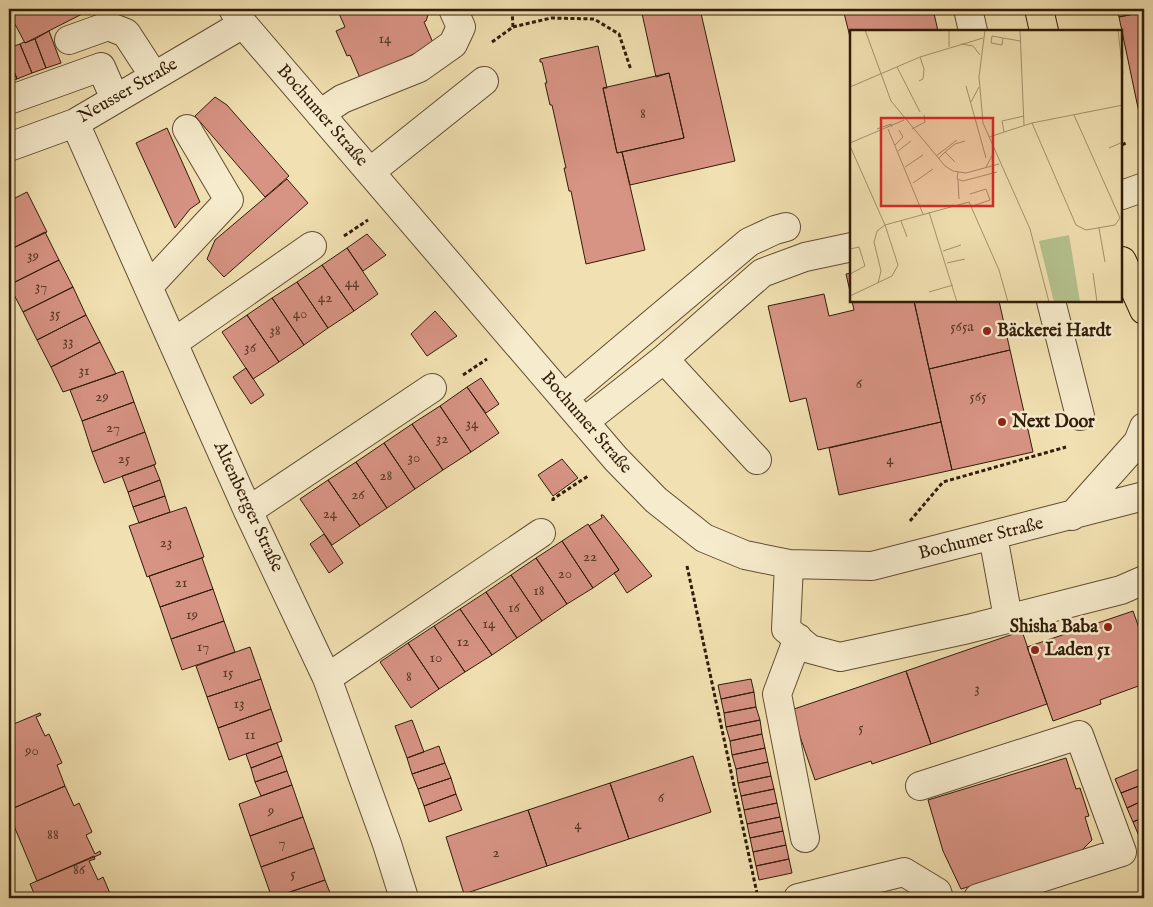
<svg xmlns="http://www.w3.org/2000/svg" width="1153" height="907" viewBox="0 0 1153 907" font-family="'IM FELL English',serif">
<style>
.building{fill:#d79383;stroke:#311c08}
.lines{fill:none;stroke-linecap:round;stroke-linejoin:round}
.minor-casing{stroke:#614d32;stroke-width:30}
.major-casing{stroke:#311c08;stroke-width:30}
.path{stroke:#311c08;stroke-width:3;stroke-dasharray:4 2.5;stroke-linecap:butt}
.minor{stroke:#f6ebcc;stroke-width:28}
.major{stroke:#f1e0b1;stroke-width:28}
.poi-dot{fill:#8f2418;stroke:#f6ebcc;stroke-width:2}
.labels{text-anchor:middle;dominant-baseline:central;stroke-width:5;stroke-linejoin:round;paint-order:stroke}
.number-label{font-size:15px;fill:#5a3a27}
.street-label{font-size:18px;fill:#311c08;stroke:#f6ebcc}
.poi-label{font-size:18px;font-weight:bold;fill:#311c08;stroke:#f6ebcc;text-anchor:start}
.inset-road{fill:none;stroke:#a4926d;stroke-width:1}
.view{fill:#d62828;fill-opacity:0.15;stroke:#d62828;stroke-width:2.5}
.inset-edge{fill:none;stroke:#311c08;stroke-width:2.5}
</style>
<rect width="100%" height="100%" fill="#f1e0b1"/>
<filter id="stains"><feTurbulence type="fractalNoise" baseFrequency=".004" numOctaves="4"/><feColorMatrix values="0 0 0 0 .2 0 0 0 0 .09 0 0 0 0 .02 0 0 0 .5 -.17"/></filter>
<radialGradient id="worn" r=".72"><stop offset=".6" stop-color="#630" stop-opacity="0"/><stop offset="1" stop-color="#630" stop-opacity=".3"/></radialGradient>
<path class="building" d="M9,9H84L86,12L25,43L9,13Z
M337,9H425L428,15L426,21L424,22L434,45L360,78L350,55L347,56L336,31L345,27Z
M641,9H700L735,161L630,185L622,152L684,138L669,73L656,77Z
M843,9H933L938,31H852V45Z
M1117,9H1144V12L1119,17Z
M1144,12V127H1142L1119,17Z
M49,31L61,63L46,68L35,39Z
M35,39L46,68L32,73L20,44L24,42L25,43Z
M20,44L32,73L17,79L9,58V48Z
M598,46L607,88H603L617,153L622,152L645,250L586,264L571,191H569L564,168H566L552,105H550L545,83H547L542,62H540V59Z
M9,58L17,79L9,82Z
M669,73L684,138L617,153L603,88Z
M215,97L227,105L289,176L265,197L195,116Z
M167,128L200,202L190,209L175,228L136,143Z
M287,179L308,203L224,277L207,259L215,240Z
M27,192L47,232L9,250V201Z
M45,232L59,260L9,285V250Z
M367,234L386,255L363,271L347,248Z
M347,248L378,294L354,311L322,265Z
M59,260L73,287L23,312L9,285Z
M322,265L354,311L328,328L297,282Z
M852,273V300L846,274Z
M297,282L328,328L304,345L272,298Z
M73,287L86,315L37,340L23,312Z
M824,294L829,316L854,310L852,301H914L941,422L818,450L806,398L790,402L768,306Z
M272,298L304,345L279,362L247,315Z
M914,301H999L1010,350L929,369Z
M435,311L457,336L427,356L411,334Z
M86,315L100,342L51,367L37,340Z
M247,315L279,362L253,379L222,332Z
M100,342L116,374L63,392L51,367Z
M1010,350L1033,452L952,470L929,369Z
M246,368L264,395L251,404L233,377Z
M123,371L134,402L82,421L70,390Z
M481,378L499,404L486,413L467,387Z
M467,387L499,433L471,452L440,406Z
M134,402L145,432L92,452L82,421Z
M440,406L471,452L443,470L412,424Z
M941,422L952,470L839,495L829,448Z
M412,424L443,470L415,489L384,443Z
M145,432L156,464L104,483L92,452Z
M384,443L415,489L387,508L356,462Z
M562,459L578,478L553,496L538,475Z
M356,462L387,508L360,526L328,480Z
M154,465L160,480L128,492L122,476Z
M160,480L165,496L133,507L128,492Z
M328,480L360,526L332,545L300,499Z
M165,496L170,512L139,523L133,507Z
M186,507L204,557L147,577L129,526Z
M601,515H603L652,576L627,593L614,573L619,570L589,526L602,518Z
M588,524L619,570L593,588L562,541Z
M324,534L343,563L329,573L310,544Z
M562,541L593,588L567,604L536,558Z
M202,558L213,589L160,607L149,576Z
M536,558L567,604L542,621L511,575Z
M511,575L542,621L517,638L486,592Z
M213,589L224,621L171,639L160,607Z
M486,592L517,638L492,655L460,609Z
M460,609L492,655L465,672L434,626Z
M1133,611L1144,642V684L1100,700L1101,704L1053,721L1027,647Z
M224,621L235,652L182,670L171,639Z
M434,626L465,672L439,689L408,643Z
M1022,631L1047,704L931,744L906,671Z
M408,643L439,689L411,708L380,662Z
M250,647L261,679L207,697L196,666Z
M906,671L931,744L872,764L871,761L815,780L791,710Z
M261,679L271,709L218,728L207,697Z
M751,679L754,692L721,699L718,685Z
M754,692L756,707L724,713L721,699Z
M756,707L760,720L726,727L724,713Z
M271,709L282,741L229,760L218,728Z
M40,713L41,715L36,717L45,736L49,734L62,763L57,765L65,786L9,810V726Z
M412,720L424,752L407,758L395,726Z
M760,720L762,734L730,741L726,727Z
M762,734L765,748L732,755L730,741Z
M277,743L282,756L251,768L246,754Z
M439,746L445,763L412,774L407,758Z
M765,748L768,762L736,769L732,755Z
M282,756L287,771L255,782L251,768Z
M693,756L711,812L629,839L610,783Z
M1066,758L1076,789L1080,788L1089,816L1085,817L1092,840L1078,854L961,889L943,851L928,800Z
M768,762L771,776L738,783L736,769Z
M445,763L451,778L418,789L412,774Z
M1144,767V784L1121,793L1115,779Z
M287,771L292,785L261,796L255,782Z
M771,776L774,789L741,796L738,783Z
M451,778L456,794L424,806L418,789Z
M610,783L629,839L547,866L528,810Z
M1144,784V800L1127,808L1121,793Z
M292,785L303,817L250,836L239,804Z
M65,786L74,806L79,803L92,832L86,835L95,854L100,851L101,854L37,881L9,814V810Z
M774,789L777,803L744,810L741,796Z
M456,794L462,810L429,822L424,806Z
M1144,800V817L1133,822L1127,808Z
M777,803L780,817L747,824L744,810Z
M528,810L547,866L464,894L446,837Z
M303,817L314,848L261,867L250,836Z
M780,817L783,831L750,838L747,824Z
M1144,817V834L1139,836L1133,822Z
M783,831L786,845L753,852L750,838Z
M786,845L789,859L756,866L753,852Z
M314,848L325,880L272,898L261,867Z
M94,856L95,859L89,861L98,880L103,877L112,898H36L30,884Z
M789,859L792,873L759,880L756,866Z
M325,880L332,898H273Z"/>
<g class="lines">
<defs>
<path id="minor" d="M233,9L243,24L616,459L656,500L704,538L745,555L789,564L872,566L1144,496
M968,9L973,31
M69,40L108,26L126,33L154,76
M9,100L101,67L115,99
M320,114L342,99L419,68L453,44L461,27L453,9
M75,123L248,511L327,678L387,844L404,898
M9,147L75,123L243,24
M370,172L484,81
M1122,195L1144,187
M148,287L229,200L187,129
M1051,301L1080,416
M173,343L312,246
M664,359L762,273L805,257L852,247
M564,398L749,242L775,230L786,227
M584,422L664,359L757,460
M248,511L432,388
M1072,516L1138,442L1144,427
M993,536L1008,618
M789,564L786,629L810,649L840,657L968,629L1121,590L1144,580
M798,638L777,694L805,838
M327,678L541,533
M920,786L1079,735L1122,852L978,898
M798,898L904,872L937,892L939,898"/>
<path id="major" d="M1039,9L1044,31
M1122,261L1144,310"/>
</defs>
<use href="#minor" class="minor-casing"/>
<use href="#major" class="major-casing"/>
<path class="path" d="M513,27L551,18L594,19L619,34L631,70
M492,42L513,27L512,9
M1122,145L1126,143
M344,236L368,220
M463,375L487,359
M553,501V499L588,476
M910,521L943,482L1066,447
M687,566L758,898"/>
<use href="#minor" class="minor"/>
<use href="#major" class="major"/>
</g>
<g class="poi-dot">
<circle cx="987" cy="331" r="5"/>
<circle cx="1002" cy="422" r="5"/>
<circle cx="1108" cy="627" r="5"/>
<circle cx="1035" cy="650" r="5"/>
</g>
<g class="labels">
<g class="number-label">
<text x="385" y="38">14</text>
<text x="643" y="113">8</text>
<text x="33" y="255">39</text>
<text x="352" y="282">44</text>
<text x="41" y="286">37</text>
<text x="325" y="297">42</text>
<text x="55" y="313">35</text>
<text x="300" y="313">40</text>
<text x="962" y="326">565a</text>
<text x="275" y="330">38</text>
<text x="68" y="341">33</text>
<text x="250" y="347">36</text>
<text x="84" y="370">31</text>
<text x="859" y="383">6</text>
<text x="102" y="396">29</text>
<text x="978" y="396">565</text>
<text x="472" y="423">34</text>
<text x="113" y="427">27</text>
<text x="442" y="438">32</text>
<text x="414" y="457">30</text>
<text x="124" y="458">25</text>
<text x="890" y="459">4</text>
<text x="386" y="475">28</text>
<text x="358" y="494">26</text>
<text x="330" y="513">24</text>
<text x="166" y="542">23</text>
<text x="590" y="556">22</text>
<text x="565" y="573">20</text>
<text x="181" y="582">21</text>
<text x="539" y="590">18</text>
<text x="514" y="607">16</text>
<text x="192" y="614">19</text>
<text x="489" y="623">14</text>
<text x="463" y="641">12</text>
<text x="203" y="646">17</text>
<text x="436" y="657">10</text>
<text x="228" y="672">15</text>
<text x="409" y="676">8</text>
<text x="977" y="688">3</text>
<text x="239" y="703">13</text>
<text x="861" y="727">5</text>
<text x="250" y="734">11</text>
<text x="32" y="750">90</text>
<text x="661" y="797">6</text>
<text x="271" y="810">9</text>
<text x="578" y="824">4</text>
<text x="53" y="834">88</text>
<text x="282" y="842">7</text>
<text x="496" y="852">2</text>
<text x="79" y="869">86</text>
<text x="293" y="873">5</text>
</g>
<g class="street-label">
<text transform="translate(128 91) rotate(-30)">Neusser Straße</text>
<text transform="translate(322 116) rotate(49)">Bochumer Straße</text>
<text transform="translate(586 423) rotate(49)">Bochumer Straße</text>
<text transform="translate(248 507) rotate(65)">Altenberger Straße</text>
<text transform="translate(981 539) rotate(-14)">Bochumer Straße</text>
</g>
<g class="poi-label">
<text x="997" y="331">Bäckerei Hardt</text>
<text x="1012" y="422">Next Door</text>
<text x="1098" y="627" text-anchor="end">Shisha Baba</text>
<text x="1045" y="650">Laden 51</text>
</g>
</g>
<g transform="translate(850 30)">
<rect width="272" height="272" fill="#f1e0b1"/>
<path d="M219,205L230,272H204L189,211Z" fill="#b5c38f"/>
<path class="inset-road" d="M15,0L41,71L95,136L103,141L116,143L149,134M99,0V17M135,0L129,47L133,93L180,199L199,272M170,0L174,95M268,0L273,44M153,8L152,15L141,13L142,6L170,11M111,14L123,16L130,25M47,37L70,82M69,51L73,49L74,39L70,27M116,56L136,128M0,57L70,27L133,8M121,72L129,57M182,93L226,195L236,200L265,195L270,188L224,85M27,99L41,94L42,97M38,99L73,184M62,99L75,92L74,85M154,102L152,91L174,86M139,107L182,93L273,75M0,113L54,90M45,115L53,107L49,100M0,116L35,195L48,235L42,246L0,266M259,118L273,112M48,121L61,111M95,122L105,114L115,111M86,126L107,110M88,129L95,122L105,132M55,137L73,125M136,137L144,122M108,142L107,149L113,151L147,142M108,150L109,169M63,153L83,139M120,164L136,159L140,170L123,176M79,182L107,272M51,191L57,207M249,198L255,232M0,219L9,217L15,236L0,244M93,221L111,215M97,233L115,229M243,243L247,272M28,253L31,241L24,212L27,201L35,195L119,172L149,240L158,272M79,262L103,255"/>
<path class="view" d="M31,88H143V176H31Z"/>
<rect width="272" height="272" class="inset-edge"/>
</g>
<rect width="1153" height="907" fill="none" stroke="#f1e0b1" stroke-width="30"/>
<rect x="10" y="10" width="1133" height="887" fill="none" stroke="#311c08" stroke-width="2.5"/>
<rect x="15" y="15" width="1123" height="877" fill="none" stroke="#311c08"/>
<rect width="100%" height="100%" filter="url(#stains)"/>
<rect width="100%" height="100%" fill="url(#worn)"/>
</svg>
